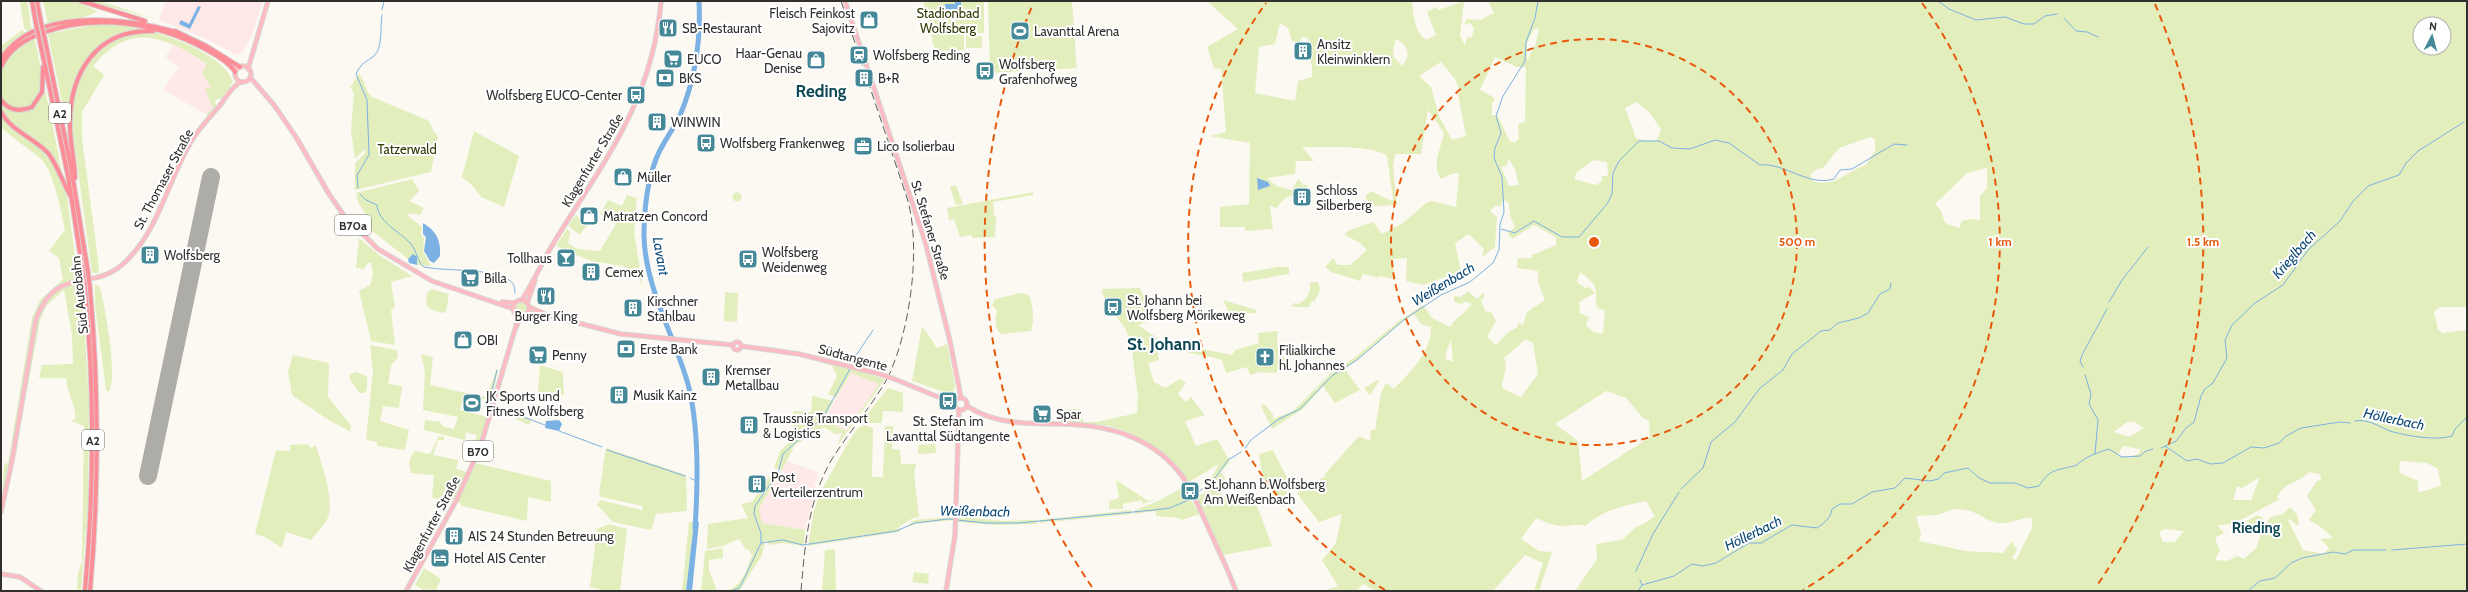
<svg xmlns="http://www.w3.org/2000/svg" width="2468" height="592" viewBox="0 0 2468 592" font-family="Cabin,sans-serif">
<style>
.industrial{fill:#ffe9e8}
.green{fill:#e3eebd;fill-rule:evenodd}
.water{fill:#7cb1e3}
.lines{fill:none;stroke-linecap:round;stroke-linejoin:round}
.stream{stroke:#7cb1e3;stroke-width:1}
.river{stroke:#7cb1e3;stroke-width:5}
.runway{stroke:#adaca6;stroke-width:18}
.major-casing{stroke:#d6d6d5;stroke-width:5.5}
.highway-casing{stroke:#d6d6d5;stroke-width:6}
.major{stroke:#febbc1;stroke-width:3.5}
.highway{stroke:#fd8e97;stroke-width:4}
.rail{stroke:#5f5e5b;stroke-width:1;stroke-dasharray:8 4;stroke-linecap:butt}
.major-bridge-casing{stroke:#d6d6d5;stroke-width:5.5;stroke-linecap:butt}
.highway-bridge-casing{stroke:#d6d6d5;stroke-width:6;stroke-linecap:butt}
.major-bridge{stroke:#febbc1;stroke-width:3.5}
.highway-bridge{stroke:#fd8e97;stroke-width:4}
.ring{fill:none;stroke:#e8590c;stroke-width:2;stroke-dasharray:7 5}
.labels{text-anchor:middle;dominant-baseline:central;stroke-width:4;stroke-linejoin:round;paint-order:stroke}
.shield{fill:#fff;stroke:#6f6e6d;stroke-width:1}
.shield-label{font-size:12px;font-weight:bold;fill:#31302e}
.poi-label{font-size:13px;fill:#31302e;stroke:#fff;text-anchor:start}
.park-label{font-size:13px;fill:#313802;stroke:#fff}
.street-label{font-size:13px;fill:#31302e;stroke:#fff}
.water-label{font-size:14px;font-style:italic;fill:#0c4876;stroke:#fff}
.quarter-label{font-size:15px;font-weight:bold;fill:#0d4854;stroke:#fff}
.district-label{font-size:17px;font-weight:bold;fill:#0d4854;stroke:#fff}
.centre{fill:#e8590c;stroke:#fff;stroke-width:2}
.ring-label{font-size:12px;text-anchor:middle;font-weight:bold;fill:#e8590c;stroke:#fff;stroke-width:4;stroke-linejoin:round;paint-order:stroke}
</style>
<rect width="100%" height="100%" fill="#fbf9f2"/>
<path class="industrial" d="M166,1H263L251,37L243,52L237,55L202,37L159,20Z
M174,44L207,64L211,87L206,89L213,104V108L206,114L163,90L179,67L165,57Z
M851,373L879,384L846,431L824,419Z
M787,461L817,472L818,478L814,485L817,487L805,530L762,523L759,514V509Z"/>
<path class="green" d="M20,1H27L32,31L29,32L24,28Z
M43,1H75L97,11C89,19 61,20 48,25Z
M89,1H100L155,19Z
M923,1H984V33L964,34V50L935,51Z
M988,1H1071C1074,4 1075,57 1077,68L990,73Z
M1207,1H1415L1412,3C1414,18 1414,30 1426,40L1436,35L1427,12L1436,7L1438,10L1464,1L1460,36L1465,45L1467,38L1472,37L1474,28L1470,23L1464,25L1467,19L1480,20L1494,13L1488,1H2467V307H2440L2434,312L2438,330L2443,333L2467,330V591H1575L1597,559L1596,544L1622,540L1635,528L1645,523L1655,516L1646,501C1623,506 1603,510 1585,526C1578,524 1574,525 1567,526C1556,527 1545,522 1536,518L1521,539L1539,551L1552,552L1539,591H1534L1543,563L1525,555L1493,591H1376L1363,584L1357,591H1324L1338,586L1322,560L1336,543L1342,514L1319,522L1297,493L1326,476L1325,474L1359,436L1370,441L1371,430H1375L1381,393L1386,383L1394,389C1411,371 1431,353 1431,327L1421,324L1414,314C1389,330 1369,352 1345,369L1360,390L1335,403L1323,386L1304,408L1272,429L1261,406L1264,404L1273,414V419L1293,411L1330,374L1354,358L1399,321L1423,305L1432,318L1450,327C1458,315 1464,314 1472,304L1465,301L1462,304L1454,302V296L1461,297L1468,291L1477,299L1483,293L1485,295L1481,301L1485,311L1492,313L1496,321L1487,337L1496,345L1507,333L1518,327V323L1523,325L1527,312L1545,300L1538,282V271L1517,268L1518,258H1532V255L1556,245V237L1534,225L1512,239L1508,233L1515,227L1510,216L1509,203L1504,200L1500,206H1495L1490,211L1497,217L1495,247L1482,257L1484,249L1469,234L1455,243L1461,271L1423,285L1406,281L1407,258L1393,259L1394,279L1379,276V278L1363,274L1360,281L1331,272L1325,267L1333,258L1338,265H1350L1367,250L1360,243L1345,235L1347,231L1373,222L1382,234L1403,223L1426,203L1432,201L1456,207L1459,174L1454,173L1441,179C1431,164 1441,149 1444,133L1428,110L1421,154H1395L1393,166L1397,205L1374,206L1366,199V195L1371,191L1391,201L1393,199L1387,156C1371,144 1323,148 1302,147L1314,161H1296L1295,174L1267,178L1276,186L1292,190L1298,179L1304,185H1308C1297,199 1287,191 1277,208L1270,206L1273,229L1245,231V227H1220V207L1249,204L1250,143L1210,136L1226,132L1221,69L1214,68L1207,47L1238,29ZM1280,23L1288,28L1292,41L1299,43L1302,37L1308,38C1312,46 1309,49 1310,57C1311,65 1313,68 1312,77L1298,81L1295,101L1255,93L1259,47L1275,44ZM2420,24H2444V48H2420ZM1537,28L1539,30L1535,45L1527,61V43L1534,29ZM1395,39C1408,44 1412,55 1402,66L1393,56ZM1495,57L1517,67H1526L1525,122L1518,124L1519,138L1516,142H1510L1498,116L1492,115V104L1495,98L1480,90ZM1441,62L1455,79L1460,91L1458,94L1466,136L1452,140L1439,116L1431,87L1419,76ZM1636,102L1648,111L1661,129L1657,140L1645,141L1636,138L1625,108ZM1870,137L1875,139V151L1866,165C1843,173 1839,186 1814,182L1810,175L1817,169L1823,168L1839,148ZM1509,159L1515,169L1519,185L1509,186L1501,167L1506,166ZM1594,160L1607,162L1608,176H1602V181L1596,185L1574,179L1577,172ZM1987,168V188L1980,196V221L1972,219L1962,221L1959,228L1945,223L1941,211L1935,204L1967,173ZM1580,272C1601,288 1594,287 1597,308L1605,310L1603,333C1595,334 1590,331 1586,324L1589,317L1580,313L1579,302L1595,293L1589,287L1585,288L1577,282ZM1526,339L1533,343L1538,374L1521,397L1502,388C1502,377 1509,369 1504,358ZM1451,340L1453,362L1446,359V352ZM1606,391L1626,398L1643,418L1649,421L1650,437L1582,481L1578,441L1555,424ZM2127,422H2134L2144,428L2129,437L2114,432ZM2123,446L2140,449L2139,453L2130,458L2118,455ZM2402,461L2427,463L2438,469L2441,486C2433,487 2429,491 2418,492V481L2400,473L2399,463ZM2309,472L2320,474L2321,480L2317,481L2307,496L2316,510L2309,520L2322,528L2333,538L2320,539L2329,548L2324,554L2303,550L2288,520L2290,519L2296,525H2299L2297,514L2290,507L2283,514L2270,517L2260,535L2257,547L2244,559L2237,556L2227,561L2215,560L2220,550L2216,542V537L2224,533L2217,525C2235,528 2261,507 2279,500L2277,497C2285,481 2298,484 2309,472ZM2260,477L2251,500H2233L2237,486L2242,488ZM1954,509C1978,508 1982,521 1999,523C2011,524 2020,517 2032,518V528L2016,560L2012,558L2017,550L2012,541L2003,553L1965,551L1919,541L1921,534L1916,516L1937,515ZM2165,529L2184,531L2175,542H2163L2159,532Z
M93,25C102,25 112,24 121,25C151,28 223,51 233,82L222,98L215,100L216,106L208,116L206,114L213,108L205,89L211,87L202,73L207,64C165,36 130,21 93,66L104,75L82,112V139L98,259L99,273H92L74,140L65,116L48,34Z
M22,30L35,40L67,197L84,323L89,401L88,501L81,591H77L78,573L82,562L84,426L71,421L75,419C78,411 66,390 66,378H39L42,365L73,364L72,335L64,290L46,306L40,320L13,467L1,520L4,464L8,463L32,318L40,300L63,279L59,258L49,251L65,230C61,211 54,171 40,158C27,147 13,139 1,127V46Z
M966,36H982V48H966Z
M359,74C365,80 365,90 371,96C373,98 421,117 429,121L434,132L438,136L431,172L355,190V163L366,152L365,149L355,159L351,130L354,93L350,87Z
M474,131L519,156L504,207L481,197L472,185L462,177Z
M412,179L419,191L409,201L424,208L420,215L409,213L408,216L422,227L421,235L424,238L423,251L431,266L417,265V257L413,254L408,259L366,226L369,220L358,202L356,193Z
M956,185L963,204L956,205L950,187Z
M1033,192V195L993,202L994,216H996L995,237L972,238V235L960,237L954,219L949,220L947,208Z
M732.5 197a4.5 4.5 0 1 1 9 0a4.5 4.5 0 1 1-9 0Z
M627,195L637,198L634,232L643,289L639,276L623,266L591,261L556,246L567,229L570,232L568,243L577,249L600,251L616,224L600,214L608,200L622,206Z
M576,215L588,224L580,235L568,226Z
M359,238L379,255L412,276L391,282L395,307L391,310L395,345L371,341L359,291L370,285L373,275L371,263H368L364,269L356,268Z
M1278,267H1289V274L1243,282L1242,273Z
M1310,282H1318C1322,291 1318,294 1314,302L1312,301L1309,307H1292L1293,303L1298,304C1307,300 1311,292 1310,282Z
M95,284L100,287C105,307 118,376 109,392L106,390L95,305Z
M1140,288L1154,319L1138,325L1159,339L1157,349L1159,360L1148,363L1154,382L1165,388L1180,379L1186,383L1178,394L1186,402L1191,397L1205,415L1185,421L1196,446L1217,439L1230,462L1221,472L1226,480L1221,482L1223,486L1219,490L1223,497L1231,494L1235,503L1254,498L1272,546L1223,555L1196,497L1215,488L1211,478L1219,464L1187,483C1163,456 1141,431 1103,425C1089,423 1074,424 1060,422L1059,410L1080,409L1083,422H1097L1137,413L1138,398L1131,342L1125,328L1106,303L1101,289Z
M431,289L449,294L446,311L443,313L432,310L426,305L427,293Z
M725,292L738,293L737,322L724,321Z
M1021,293L1029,295C1033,306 1035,319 1031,331L1001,334C994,328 995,320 997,311L992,305L995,299Z
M1223,300L1256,310V313L1230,314Z
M515 307a6 6 0 1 1 12 0a6 6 0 1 1-12 0Z
M922,326L937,348L947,344L955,385L953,395L912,381Z
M1278,331C1277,343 1275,352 1287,359L1276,373L1260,372L1250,375L1247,367L1226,373L1222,360C1203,354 1185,355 1168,344L1193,347L1232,355L1235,350L1259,343L1258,333Z
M370,345L397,350L398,357L391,366L388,384L402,386L399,408L383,406L380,421L409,430L405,450L377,446V442L366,440L373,371Z
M421,354L433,357L430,385L483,397L487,395L496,371H498L491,403H487L488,400L464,394L460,410L488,417L479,443L475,442L477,435L466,432L465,440L424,430L425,420L440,422L444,427L454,429L458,417L423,410L425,371Z
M293,355L329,363L328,397L350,424L351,432L327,419L292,395L288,372Z
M812,360L835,364L885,379L837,446L842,433L835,434L824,427L795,445L782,470L774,468L780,451L792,440L793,411L811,412L812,396L834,401L824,419L846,431L879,384L851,373L836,398L828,394L837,376L832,366Z
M540,365L563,372L564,395L538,392Z
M356,372L367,376V389L365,393H359L351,381L349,375Z
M1378,380L1379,381L1370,395L1364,388Z
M888,388L903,393V412L883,411L882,423H867L865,417Z
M501,407L532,420L528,425L500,410Z
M864,425L873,428L872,477H883L885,426H893L892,449L900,450L901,464H916L914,473L919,517C908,518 904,525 896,529L902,528L899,532L808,546L814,511L821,491L849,441L858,428Z
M439,436L444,437V440H438L433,455L458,460L456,469L467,472L456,497L451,501L432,498L434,475L411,473L409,462L414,451L430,454Z
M307,444L311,448L316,445C321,465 338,505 325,523C321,529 315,534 311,540L286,532L282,548L265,537L255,534L276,450L290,451V445Z
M935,444L936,453L918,454L919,445Z
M606,448L686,475L687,511L656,514L651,530L613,522L597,505L600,500L642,510L643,506L601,497L599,494Z
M1273,450L1290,484L1284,488L1288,493L1283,496L1273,495L1268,485L1264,486L1259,454Z
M475,463L551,481V502L528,497L527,521L462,506L458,501Z
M772,473L779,474L759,509L762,523L805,530L804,546L783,543L770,545L765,540L762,555L740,590L726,591C744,585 746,569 753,553H750L749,549L746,550L739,539L723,546L707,549L708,524L748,518L741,504L752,502Z
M1116,480L1148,501L1156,499L1143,504L1142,500L1123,504V509H1109V501L1119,498Z
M1184,487L1199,514L1182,520L1178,518L1157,516L1155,511L1134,514L1135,510L1156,502Z
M1131,510L1132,514L1040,523L1039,520Z
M2257,515L2263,518L2259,525L2249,527L2247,521Z
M953,517V520L915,524L905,528L914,520Z
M959,517L1005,521L1034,520H1037V524L993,525L958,522Z
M689,522H694L686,591H682Z
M609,524L627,529L620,591H606L590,587L597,529Z
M723,548V558L709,560V570L717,591H701L705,551Z
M835,549L836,591H822L825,550Z
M424,568L441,579L436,590L438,591L426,589L425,591L415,585Z
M914,572L929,574L928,584L912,582Z"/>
<path class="water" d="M955,2H961V11L945,12V4H955Z
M198,6L201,7L190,29L179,24L181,20L189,24Z
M1257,178L1268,182L1270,186L1258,190Z
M423,223C436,231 441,239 440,256L434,263L430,261L424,251L426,237L423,234Z
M413,254L417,257V265L409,263L408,259Z
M559,420L562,424L559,431L545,428L546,421Z
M694,522H699L692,591H686Z"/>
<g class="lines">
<path class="stream" d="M1938,1L1949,9L1976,20L2005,17L2024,24H2034L2045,16L2057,14
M382,10L384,1
M2064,18L2076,31L2087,32L2098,37
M2466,121L2467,120
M358,188L357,175L369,155L367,100L356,74C361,63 366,62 374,56C383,48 380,26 382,15
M360,194L366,200L377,205C378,222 399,231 410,243C417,250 417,262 424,267C451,272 484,267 509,280C514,283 515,288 515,293
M1501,229L1515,233L1534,221L1562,237H1579L1607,204L1612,194L1613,173L1619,161L1639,141H1659L1672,148L1690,149L1715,140L1729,143L1760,165C1783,162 1809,187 1834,179L1840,170L1852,169L1894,144L1907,145
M2109,302L2122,280L2148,247
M853,360L873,330
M2083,367L2080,361L2083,353L2107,309
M2085,375L2091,394L2089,404L2098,420L2095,454
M490,399L497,370
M499,408L545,425
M2355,421C2369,418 2380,428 2393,432C2409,436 2436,441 2452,436L2455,429L2467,417
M559,431L602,447
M2165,446L2176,441L2186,428L2194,422L2201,396L2205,389L2213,383L2227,358L2225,340L2232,325L2255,303L2283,285L2308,250L2340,221L2354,200L2368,186L2399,175L2406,163L2418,151L2464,122
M1245,448L1252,439L1279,419L1300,409L1333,375L1357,360L1405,319L1441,295L1470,282L1493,263L1499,250L1500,224L1504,212L1502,177L1494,158L1495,148L1501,133L1496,116L1503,96L1525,61L1526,42L1535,18L1538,1
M2161,448L2165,446L2187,461L2197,459L2210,464L2223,463L2251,447L2264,448L2279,443L2286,436L2301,428L2340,422L2350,423
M607,450L685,476
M690,478L696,481
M1681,489L1703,468L1711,442L1735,422L1760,388L1783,370L1792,354L1821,331L1830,330L1838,323L1859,318L1868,313L1880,294L1890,289L1891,283
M1195,495L1215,478L1228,460L1241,452
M761,543L783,540L803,545L896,531L915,523L948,519L986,523H1019L1154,510L1170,508L1191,499
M2392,550L2467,544
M1636,571L1653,534L1679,492
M1640,580L1642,585
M731,591L739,588L742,583L761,543V533L754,514L755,506L778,473L783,454L823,417L850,369
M1638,591L1642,585L1674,576L1692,564L1703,566L1716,563L1749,543H1761L1792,525L1817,528C1824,523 1831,518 1832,509L1840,504H1852L1872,492L1895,488L1905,478L1929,481L1939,479L1944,473L1968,468L1979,478L1990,483H2015L2028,488L2039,486C2051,467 2058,471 2077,465C2084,457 2099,452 2109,449L2122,457L2140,456L2146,451L2153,449
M2248,591L2260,581L2275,578L2291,563L2302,558L2333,552L2345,554L2353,550H2386"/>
<path class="river" d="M695,528C698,484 699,426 688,384C674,335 645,287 644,236C644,210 647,183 656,159C662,143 674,129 681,113C696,76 701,41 699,1"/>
<path class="runway" d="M148,476L211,177"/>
<defs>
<path id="major" d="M845,1L925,241L950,341L961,398
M235 74a8 8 0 1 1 16 0a8 8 0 1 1-16 0Z
M248,69L268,1
M250,77L274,105L296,137L329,194L345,217L378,249L432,281L514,309
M522,300C535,279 545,256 559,234C608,156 653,97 661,1
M513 308a8 8 0 1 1 16 0a8 8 0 1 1-16 0Z
M502,302L515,303
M527,303L535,280
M529,307L543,313
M527,313L547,315L621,334L733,345
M516,326L517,314
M733 346a4 4 0 1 1 8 0a4 4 0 1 1-8 0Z
M741,346L799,354L880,374
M897,380L955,404
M955 404a6 6 0 1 1 12 0a6 6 0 1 1-12 0Z
M967,406C995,425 1032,424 1064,424C1109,425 1154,438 1182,476C1193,491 1200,510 1208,527C1217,548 1228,569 1236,591
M1,512L12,461L36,319C57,264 90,293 123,264C160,231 168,177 194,137C202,125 212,115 221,104C226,97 233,85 241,82
M1,574L20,577L41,591
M406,591L456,501L481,445L515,329L522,315
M946,591L955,535L959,410"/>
<path id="highway" d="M32,1L36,24
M37,1L41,22
M81,1L145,21
M175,31L206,46L240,67
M45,40L71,167L88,272
M40,42L68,176L83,273
M1,59C35,6 125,18 176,32
M1,67C9,49 24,40 42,33C95,13 157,22 207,50C216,55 230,63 235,72
M1,100C9,111 20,112 32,107L42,92L43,67
M1,112C11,131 34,138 48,153C58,166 62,181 70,195
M75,178C75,161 70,144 70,126C69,74 96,29 153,31
M90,289C99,390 99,490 90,591
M85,290C95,390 94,490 85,591"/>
</defs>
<use href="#major" class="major-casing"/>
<use href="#highway" class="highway-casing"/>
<use href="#major" class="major"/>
<use href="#highway" class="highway"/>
<path class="rail" d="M841,1L908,201C921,250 910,329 889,375
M801,591C805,545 808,500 832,459C849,432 871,407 887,379"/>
<defs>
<path id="major-bridge" d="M880,374L897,380"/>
<path id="highway-bridge" d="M41,22L45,40
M36,24L40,42
M88,272L90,289
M83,273L85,290"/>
</defs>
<use href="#major-bridge" class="major-bridge-casing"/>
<use href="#highway-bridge" class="highway-bridge-casing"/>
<use href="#major-bridge" class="major-bridge"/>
<use href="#highway-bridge" class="highway-bridge"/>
</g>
<g class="ring">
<circle cx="1594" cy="242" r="203"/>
<path d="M1385 590A406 406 0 0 1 1266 3M1922 3A406 406 0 0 1 1803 590"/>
<path d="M1092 587A609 609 0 0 1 1033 4M2155 4A609 609 0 0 1 2096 587"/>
</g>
<defs>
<symbol id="shop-square" viewBox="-11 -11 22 22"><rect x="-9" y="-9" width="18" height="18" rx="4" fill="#458898" stroke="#fff"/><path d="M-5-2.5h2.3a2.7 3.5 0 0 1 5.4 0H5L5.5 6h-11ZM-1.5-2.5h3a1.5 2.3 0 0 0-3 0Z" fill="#fff"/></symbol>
<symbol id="restaurant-square" viewBox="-11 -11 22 22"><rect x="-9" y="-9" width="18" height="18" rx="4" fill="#458898" stroke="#fff"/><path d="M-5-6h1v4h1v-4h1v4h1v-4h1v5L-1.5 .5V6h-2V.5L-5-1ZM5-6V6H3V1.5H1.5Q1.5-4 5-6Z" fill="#fff"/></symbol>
<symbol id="stadium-square" viewBox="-11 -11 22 22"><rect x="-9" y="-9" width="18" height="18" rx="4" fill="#458898" stroke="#fff"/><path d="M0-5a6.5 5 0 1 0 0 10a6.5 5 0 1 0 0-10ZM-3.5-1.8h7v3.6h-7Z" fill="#fff"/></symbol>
<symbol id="building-square" viewBox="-11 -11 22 22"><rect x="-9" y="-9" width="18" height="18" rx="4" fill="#458898" stroke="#fff"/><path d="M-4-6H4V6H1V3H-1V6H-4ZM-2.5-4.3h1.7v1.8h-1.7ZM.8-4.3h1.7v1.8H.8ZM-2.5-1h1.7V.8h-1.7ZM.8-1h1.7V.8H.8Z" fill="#fff"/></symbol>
<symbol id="station-square" viewBox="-11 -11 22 22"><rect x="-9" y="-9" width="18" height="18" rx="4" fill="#458898" stroke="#fff"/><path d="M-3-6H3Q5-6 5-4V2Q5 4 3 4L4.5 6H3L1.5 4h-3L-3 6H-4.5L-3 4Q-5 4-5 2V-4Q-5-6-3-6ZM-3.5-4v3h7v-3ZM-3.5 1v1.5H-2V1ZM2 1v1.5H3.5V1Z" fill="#fff"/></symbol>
<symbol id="supermarket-square" viewBox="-11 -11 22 22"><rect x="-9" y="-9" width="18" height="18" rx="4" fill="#458898" stroke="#fff"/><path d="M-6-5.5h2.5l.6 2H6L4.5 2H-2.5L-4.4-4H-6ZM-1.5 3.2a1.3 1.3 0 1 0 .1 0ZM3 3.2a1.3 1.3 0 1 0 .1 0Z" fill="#fff"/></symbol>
<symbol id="bus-square" viewBox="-11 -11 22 22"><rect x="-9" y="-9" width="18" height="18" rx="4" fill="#458898" stroke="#fff"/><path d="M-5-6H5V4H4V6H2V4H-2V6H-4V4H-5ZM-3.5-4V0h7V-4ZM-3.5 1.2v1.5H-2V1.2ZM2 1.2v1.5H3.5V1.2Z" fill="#fff"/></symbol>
<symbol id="bank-square" viewBox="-11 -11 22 22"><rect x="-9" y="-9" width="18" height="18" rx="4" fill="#458898" stroke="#fff"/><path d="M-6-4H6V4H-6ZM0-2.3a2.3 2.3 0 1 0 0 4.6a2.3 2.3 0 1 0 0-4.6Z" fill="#fff"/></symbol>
<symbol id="office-square" viewBox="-11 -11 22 22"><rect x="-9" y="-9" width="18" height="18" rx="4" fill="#458898" stroke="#fff"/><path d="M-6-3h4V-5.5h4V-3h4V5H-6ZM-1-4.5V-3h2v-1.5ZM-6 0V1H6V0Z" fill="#fff"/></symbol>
<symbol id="bar-square" viewBox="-11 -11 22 22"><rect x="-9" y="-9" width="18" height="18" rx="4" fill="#458898" stroke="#fff"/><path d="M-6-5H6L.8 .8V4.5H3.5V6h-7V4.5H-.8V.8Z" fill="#fff"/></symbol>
<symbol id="church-square" viewBox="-11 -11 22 22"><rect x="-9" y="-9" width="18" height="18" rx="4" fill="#458898" stroke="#fff"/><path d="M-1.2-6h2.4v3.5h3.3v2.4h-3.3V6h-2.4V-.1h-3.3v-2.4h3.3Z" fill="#fff"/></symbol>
<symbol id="hotel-square" viewBox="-11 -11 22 22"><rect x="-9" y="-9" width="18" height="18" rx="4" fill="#458898" stroke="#fff"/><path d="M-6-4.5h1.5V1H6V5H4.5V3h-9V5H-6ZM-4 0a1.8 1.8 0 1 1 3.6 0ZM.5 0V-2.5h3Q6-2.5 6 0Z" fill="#fff"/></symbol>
</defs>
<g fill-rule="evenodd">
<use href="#shop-square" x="858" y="9" width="22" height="22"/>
<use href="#restaurant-square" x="657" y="17" width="22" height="22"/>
<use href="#stadium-square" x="1009" y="20" width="22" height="22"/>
<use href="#building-square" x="1292" y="40" width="22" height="22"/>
<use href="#station-square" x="848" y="44" width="22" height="22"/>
<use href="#supermarket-square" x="662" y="48" width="22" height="22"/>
<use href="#shop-square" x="805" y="49" width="22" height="22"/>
<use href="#bus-square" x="974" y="60" width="22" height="22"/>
<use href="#bank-square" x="654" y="67" width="22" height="22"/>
<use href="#building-square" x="853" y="67" width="22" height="22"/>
<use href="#bus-square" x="625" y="84" width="22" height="22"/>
<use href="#building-square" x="646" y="111" width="22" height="22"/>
<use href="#bus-square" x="695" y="132" width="22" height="22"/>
<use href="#office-square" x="852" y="135" width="22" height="22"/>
<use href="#shop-square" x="612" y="166" width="22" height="22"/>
<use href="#building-square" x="1291" y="186" width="22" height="22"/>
<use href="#shop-square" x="578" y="205" width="22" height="22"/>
<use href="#building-square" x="139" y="244" width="22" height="22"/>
<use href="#bar-square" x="555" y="247" width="22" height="22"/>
<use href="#bus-square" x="737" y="248" width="22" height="22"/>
<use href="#building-square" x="580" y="261" width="22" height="22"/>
<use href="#supermarket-square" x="459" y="267" width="22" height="22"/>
<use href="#restaurant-square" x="535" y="285" width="22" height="22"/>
<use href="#bus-square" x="1102" y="296" width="22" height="22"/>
<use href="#building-square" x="622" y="297" width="22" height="22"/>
<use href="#shop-square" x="452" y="329" width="22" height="22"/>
<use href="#bank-square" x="615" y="338" width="22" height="22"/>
<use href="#supermarket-square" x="527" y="344" width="22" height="22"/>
<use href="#church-square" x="1254" y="346" width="22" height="22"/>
<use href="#building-square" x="700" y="366" width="22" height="22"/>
<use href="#building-square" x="608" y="384" width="22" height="22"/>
<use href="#bus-square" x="937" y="390" width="22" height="22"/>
<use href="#stadium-square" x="461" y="392" width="22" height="22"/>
<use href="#supermarket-square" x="1031" y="403" width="22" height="22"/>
<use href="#building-square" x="738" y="414" width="22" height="22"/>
<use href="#building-square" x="746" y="473" width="22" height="22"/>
<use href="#bus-square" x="1179" y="480" width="22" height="22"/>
<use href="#building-square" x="443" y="525" width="22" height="22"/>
<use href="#hotel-square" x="429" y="547" width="22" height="22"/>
</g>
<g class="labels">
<g class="shield">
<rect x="49" y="103" width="22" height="20" rx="3"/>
<rect x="335" y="215" width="36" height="20" rx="3"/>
<rect x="82" y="430" width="22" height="20" rx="3"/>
<rect x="463" y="441" width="30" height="20" rx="3"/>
</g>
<g class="shield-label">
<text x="60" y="113">A2</text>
<text x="353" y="225">B70a</text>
<text x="93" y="440">A2</text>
<text x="478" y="451">B70</text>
</g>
<g class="poi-label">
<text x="855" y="13" text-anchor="end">Fleisch Feinkost<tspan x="855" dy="15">Sajovitz</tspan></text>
<text x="682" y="28">SB-Restaurant</text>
<text x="1034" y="31">Lavanttal Arena</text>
<text x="1317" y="44">Ansitz<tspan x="1317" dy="15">Kleinwinklern</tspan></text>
<text x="802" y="53" text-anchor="end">Haar-Genau<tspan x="802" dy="15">Denise</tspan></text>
<text x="873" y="55">Wolfsberg Reding</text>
<text x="687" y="59">EUCO</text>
<text x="999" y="64">Wolfsberg<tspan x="999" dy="15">Grafenhofweg</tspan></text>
<text x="679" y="78">BKS</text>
<text x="878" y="78">B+R</text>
<text x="622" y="95" text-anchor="end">Wolfsberg EUCO-Center</text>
<text x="671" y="122">WINWIN</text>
<text x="720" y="143">Wolfsberg Frankenweg</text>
<text x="877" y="146">Lico Isolierbau</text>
<text x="637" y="177">Müller</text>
<text x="1316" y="190">Schloss<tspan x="1316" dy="15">Silberberg</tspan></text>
<text x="603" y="216">Matratzen Concord</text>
<text x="762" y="252">Wolfsberg<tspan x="762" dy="15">Weidenweg</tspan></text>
<text x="164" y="255">Wolfsberg</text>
<text x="552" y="258" text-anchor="end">Tollhaus</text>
<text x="605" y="272">Cemex</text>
<text x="484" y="278">Billa</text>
<text x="1127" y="300">St. Johann bei<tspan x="1127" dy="15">Wolfsberg Mörikeweg</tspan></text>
<text x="647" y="301">Kirschner<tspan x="647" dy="15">Stahlbau</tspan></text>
<text x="546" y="316" text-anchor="middle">Burger King</text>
<text x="477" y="340">OBI</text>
<text x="640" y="349">Erste Bank</text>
<text x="1279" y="350">Filialkirche<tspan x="1279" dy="15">hl. Johannes</tspan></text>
<text x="552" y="355">Penny</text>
<text x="725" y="370">Kremser<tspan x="725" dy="15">Metallbau</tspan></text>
<text x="633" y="395">Musik Kainz</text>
<text x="486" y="396">JK Sports und<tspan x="486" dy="15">Fitness Wolfsberg</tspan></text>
<text x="1056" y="414">Spar</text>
<text x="763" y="418">Traussnig Transport<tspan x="763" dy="15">&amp; Logistics</tspan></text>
<text x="948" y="421" text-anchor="middle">St. Stefan im<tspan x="948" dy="15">Lavanttal Südtangente</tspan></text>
<text x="771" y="477">Post<tspan x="771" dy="15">Verteilerzentrum</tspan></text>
<text x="1204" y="484">St.Johann b.Wolfsberg<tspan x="1204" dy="15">Am Weißenbach</tspan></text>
<text x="468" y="536">AIS 24 Stunden Betreuung</text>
<text x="454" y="558">Hotel AIS Center</text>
</g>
<g class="park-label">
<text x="948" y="13">Stadionbad<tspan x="948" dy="15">Wolfsberg</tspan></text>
<text x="407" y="149">Tatzerwald</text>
</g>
<g class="street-label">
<text transform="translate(592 160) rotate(-59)">Klagenfurter Straße</text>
<text transform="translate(163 179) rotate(-62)">St. Thomaser Straße</text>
<text transform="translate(931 230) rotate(73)">St. Stefaner Straße</text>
<text transform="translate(79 295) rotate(-96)">Süd Autobahn</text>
<text transform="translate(853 357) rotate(15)">Südtangente</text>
<text transform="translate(431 524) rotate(-62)">Klagenfurter Straße</text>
</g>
<g class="water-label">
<text transform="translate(2294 254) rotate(-49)">Krieglbach</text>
<text transform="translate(661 256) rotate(80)">Lavant</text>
<text transform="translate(1443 284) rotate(-31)">Weißenbach</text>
<text transform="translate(2394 419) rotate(12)">Höllerbach</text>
<text transform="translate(975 511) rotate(1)">Weißenbach</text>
<text transform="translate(1753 533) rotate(-26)">Höllerbach</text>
</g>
<g class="quarter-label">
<text x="2256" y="528">Rieding</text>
</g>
<g class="district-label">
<text x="821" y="91">Reding</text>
<text x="1164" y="344">St. Johann</text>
</g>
</g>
<circle cx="1594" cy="242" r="6" class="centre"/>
<g class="ring-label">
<text x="1797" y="246">500 m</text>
<text x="2000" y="246">1 km</text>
<text x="2203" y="246">1.5 km</text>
</g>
<rect width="2468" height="592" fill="none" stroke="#31302e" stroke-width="4"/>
<g transform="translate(2432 36) rotate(6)"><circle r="19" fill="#ffffff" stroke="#adacab"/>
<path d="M0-3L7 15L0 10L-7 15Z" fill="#458898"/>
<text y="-6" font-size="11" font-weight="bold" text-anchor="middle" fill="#31302e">N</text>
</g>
</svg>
